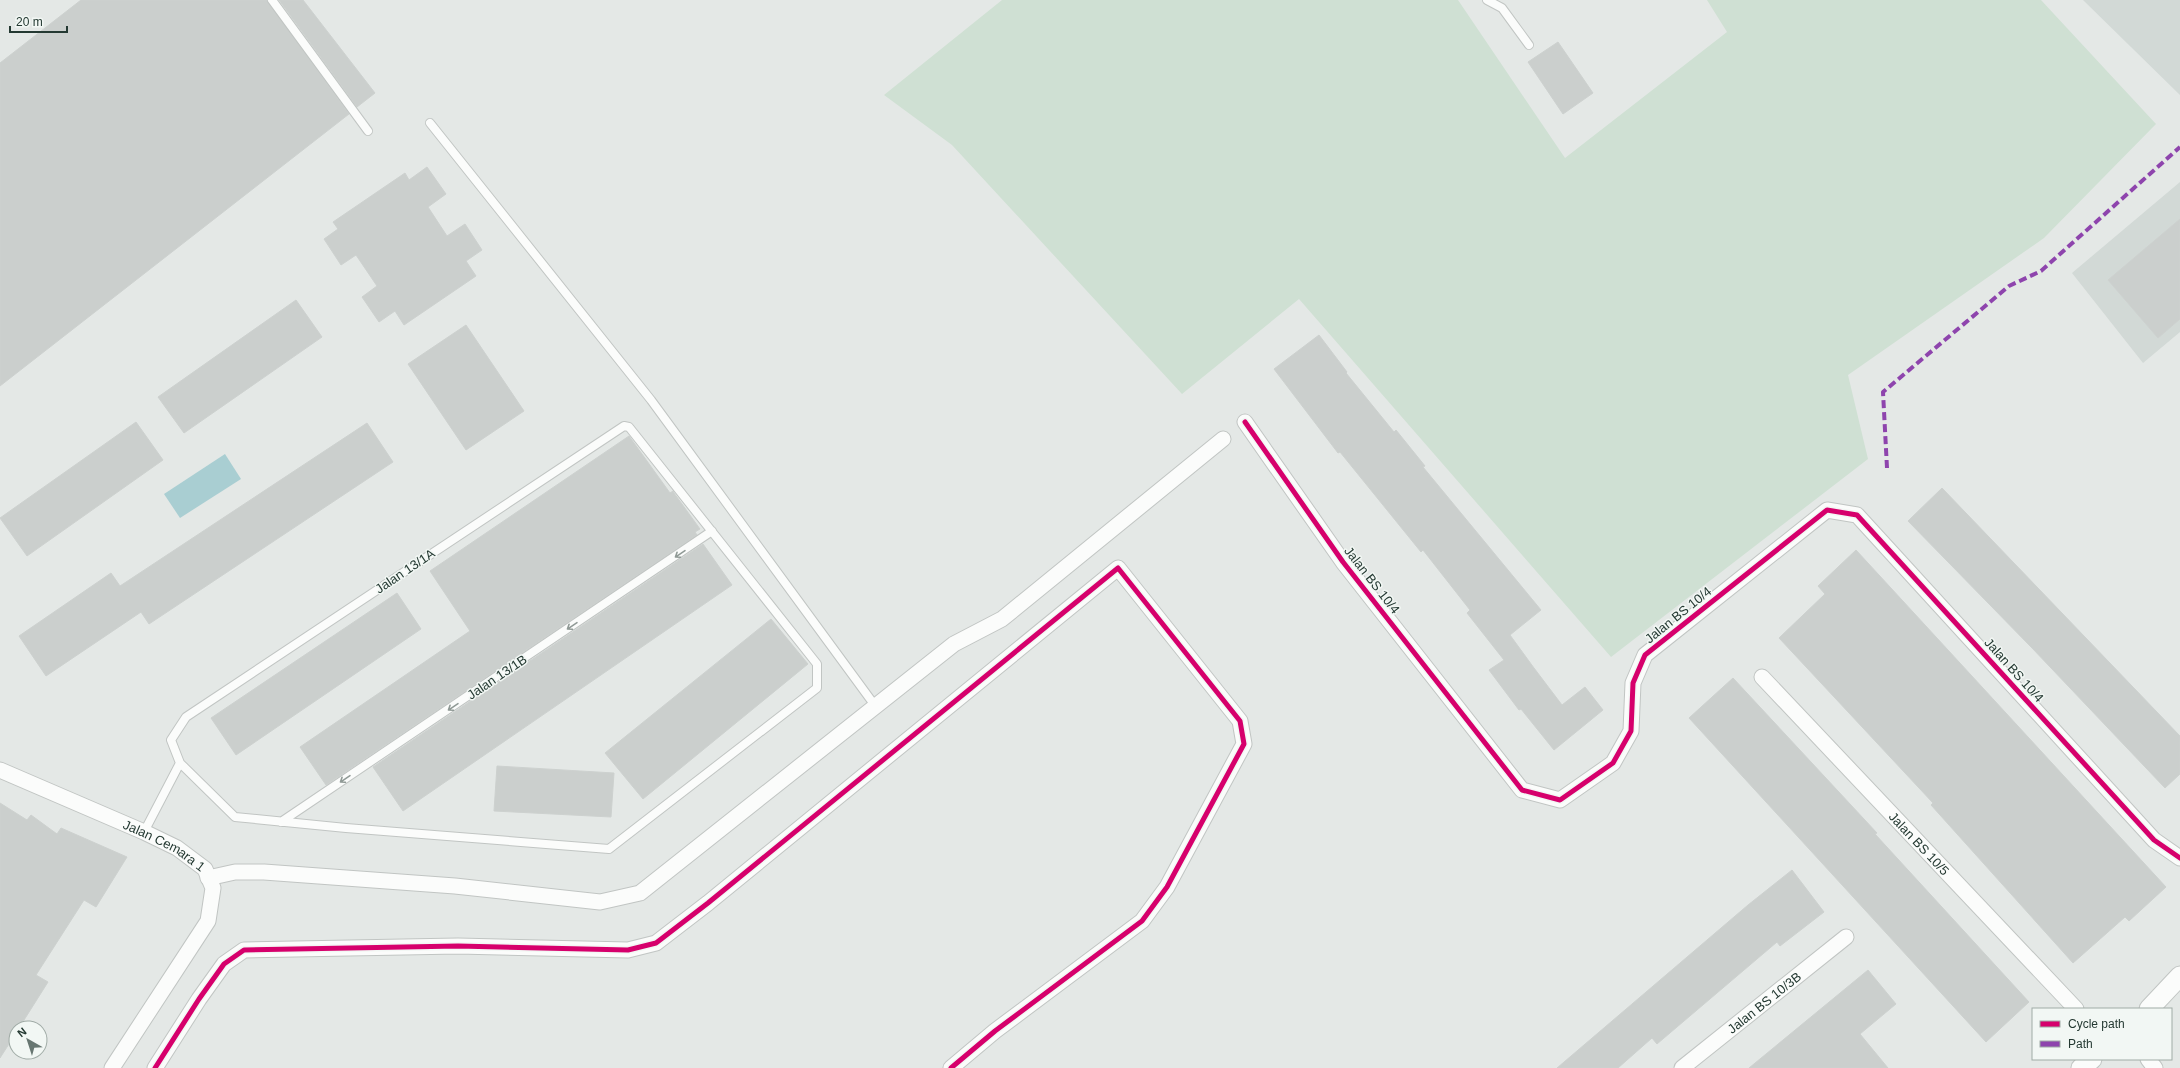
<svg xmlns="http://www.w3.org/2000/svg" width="2180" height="1068" viewBox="0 0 2180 1068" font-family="Helvetica,sans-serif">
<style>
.built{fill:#d2d9d6}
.green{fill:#cfe0d3}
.water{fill:#a9ced2}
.building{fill:#cbcfcd;stroke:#cdd1cf}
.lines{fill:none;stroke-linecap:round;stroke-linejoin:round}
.service-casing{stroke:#c1c5c3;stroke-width:10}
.minor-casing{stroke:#c1c5c3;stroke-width:17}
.tertiary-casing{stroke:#c1c5c3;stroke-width:21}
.service{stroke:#fbfcfb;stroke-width:8}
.minor{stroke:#fbfcfb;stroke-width:15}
.tertiary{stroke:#fbfcfb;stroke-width:19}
.quiet{stroke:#8e44ad;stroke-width:4;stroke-dasharray:8 4;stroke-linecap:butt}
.cycleway-casing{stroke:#f2f7f4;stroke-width:8}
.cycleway{stroke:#d6006c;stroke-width:5}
.oneway{stroke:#909a96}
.labels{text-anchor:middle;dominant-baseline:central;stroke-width:3;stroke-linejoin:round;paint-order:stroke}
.street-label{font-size:13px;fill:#243932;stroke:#f2f7f4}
</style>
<rect width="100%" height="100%" fill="#e4e8e6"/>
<path class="built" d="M2083,0H2180V95Z
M2180,182V332L2143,363L2072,273Z"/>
<path class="green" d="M1002,0H1458L1565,158L1727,32L1707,0H2041L2156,124L2044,238L1848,375L1868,459L1611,657L1299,299L1182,394L952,145L884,95Z"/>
<path class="water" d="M225,454L241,479L180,518L164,494Z"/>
<path class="building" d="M81,0H267L349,114L0,386V63Z
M279,0H303L375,93L357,107Z
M1558,42L1593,93L1563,114L1528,62Z
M427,167L446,194L428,207L447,236L465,224L482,250L466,261L476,276L404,325L395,311L379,322L362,297L377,286L356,255L341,265L324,239L338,229L333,222L405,173L409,180Z
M2180,219V319L2158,338L2108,280Z
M296,300L322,337L184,433L158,397Z
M466,325L524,411L466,450L408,364Z
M1319,335L1347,372L1346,373L1394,432L1396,430L1425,466L1423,467L1541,610L1510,635L1534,668L1562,705L1585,687L1603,710L1554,750L1521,709L1519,710L1489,670L1504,660L1467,613L1470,610L1423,550L1421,552L1340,452L1338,453L1274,369Z
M136,422L163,460L27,556L0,518Z
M367,423L393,462L149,624L141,612L46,676L19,636L111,573L120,586Z
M629,436L670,493L673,491L674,493L700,529L695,532L697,535L326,785L300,747L470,631L430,571Z
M1942,488L2180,736V774L2165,788L2032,648L1908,521Z
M703,544L732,585L403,811L373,767Z
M1856,550L2166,887L2129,921L2125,917L2073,963L1931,805L1933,803L1779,638L1825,594L1818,586Z
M397,593L421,629L236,755L211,718Z
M771,619L808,664L643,799L605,753Z
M1733,678L1877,833L1875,834L2029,1002L1986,1042L1689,718Z
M497,766L614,773L611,817L494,811Z
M0,803L27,820L31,815L57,834L61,828L127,857L96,907L84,900L36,975L48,982L19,1028H16V1033L0,1058Z
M1792,870L1824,912L1780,946L1777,942L1657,1044L1652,1038L1618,1068H1557L1748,905Z
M1868,970L1896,1004L1860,1034L1888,1068H1749Z"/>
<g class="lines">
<defs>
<path id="service" d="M272,0L368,131
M1487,0L1502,8L1529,45
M430,123L651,400L876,707
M624,426L629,427L817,664V688L609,849L346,828L235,817L180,763L171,740L186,717Z
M281,822L712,531
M144,832L180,763"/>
<g id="minor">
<path d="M1245,422L1343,562L1522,790L1560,800L1613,763L1631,731L1633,683L1645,655L1827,510L1857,515L2154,840L2180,858"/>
<path id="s1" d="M1762,677L2076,1009"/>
<path id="s2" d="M0,770L144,832L177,848L205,869L213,888L208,921L112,1068"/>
<path d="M208,878L235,872H264L455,886L600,902L640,893L954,644L1002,619L1223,439"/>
<path d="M2148,1059L2155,1068"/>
<path d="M155,1068L199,999L224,964L244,950L458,946L628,950L656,943L708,903L1118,568L1240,721L1244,744L1167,887L1142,921L995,1031L951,1068"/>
<path id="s3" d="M1682,1068L1846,937"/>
</g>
<path id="tertiary" d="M2149,1009L2180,976
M2081,1068L2092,1059"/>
</defs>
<use href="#service" class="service-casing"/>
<use href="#minor" class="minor-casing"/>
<use href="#tertiary" class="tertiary-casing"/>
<use href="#service" class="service"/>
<use href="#minor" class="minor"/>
<use href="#tertiary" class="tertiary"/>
<path class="quiet" d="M1887,468L1883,392L2009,286L2041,271L2180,147"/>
<defs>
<path id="cycleway" d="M1245,422L1343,562L1522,790L1560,800L1613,763L1631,731L1633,683L1645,655L1827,510L1857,515L2154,840L2180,858
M155,1068L199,999L224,964L244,950L458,946L628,950L656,943L708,903L1118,568L1240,721L1244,744L1167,887L1142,921L995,1031L951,1068"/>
</defs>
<use href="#cycleway" class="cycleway-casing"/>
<use href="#cycleway" class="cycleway"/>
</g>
<defs><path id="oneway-shaft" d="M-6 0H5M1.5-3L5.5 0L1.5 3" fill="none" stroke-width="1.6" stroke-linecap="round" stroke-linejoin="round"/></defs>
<g class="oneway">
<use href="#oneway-shaft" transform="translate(680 554) rotate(146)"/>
<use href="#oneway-shaft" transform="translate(572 626) rotate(146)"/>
<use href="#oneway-shaft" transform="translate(453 707) rotate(146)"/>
<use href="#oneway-shaft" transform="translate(345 779) rotate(146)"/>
</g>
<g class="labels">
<g class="street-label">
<text transform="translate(405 571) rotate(-34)">Jalan 13/1A</text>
<text transform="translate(1372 580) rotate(52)">Jalan BS 10/4</text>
<text transform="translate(1678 615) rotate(-39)">Jalan BS 10/4</text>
<text transform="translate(2014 670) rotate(48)">Jalan BS 10/4</text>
<text transform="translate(497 677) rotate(-34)">Jalan 13/1B</text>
<text stroke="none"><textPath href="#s1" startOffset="229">Jalan BS 10/5</textPath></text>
<text stroke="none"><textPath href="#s2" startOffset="181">Jalan Cemara 1</textPath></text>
<text stroke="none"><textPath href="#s3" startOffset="105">Jalan BS 10/3B</textPath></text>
</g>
</g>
<rect x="2032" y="1008" width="140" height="52" fill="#f2f7f4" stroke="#a0aba6"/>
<rect x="2040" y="1021" width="20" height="6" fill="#d6006c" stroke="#a0aba6"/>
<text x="2068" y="1028" font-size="12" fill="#243932">Cycle path</text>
<rect x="2040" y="1041" width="20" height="6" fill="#8e44ad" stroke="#a0aba6"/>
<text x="2068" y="1048" font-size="12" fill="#243932">Path</text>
<g transform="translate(28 1040) rotate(321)"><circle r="19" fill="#f2f7f4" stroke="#a0aba6"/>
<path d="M0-3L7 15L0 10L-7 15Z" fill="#677671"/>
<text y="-6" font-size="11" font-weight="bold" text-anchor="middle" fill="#243932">N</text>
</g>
<path d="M10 26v6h57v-6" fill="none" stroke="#243932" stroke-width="2"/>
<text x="16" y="26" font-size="12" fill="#243932" stroke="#f2f7f4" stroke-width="3" paint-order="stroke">20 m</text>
</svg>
